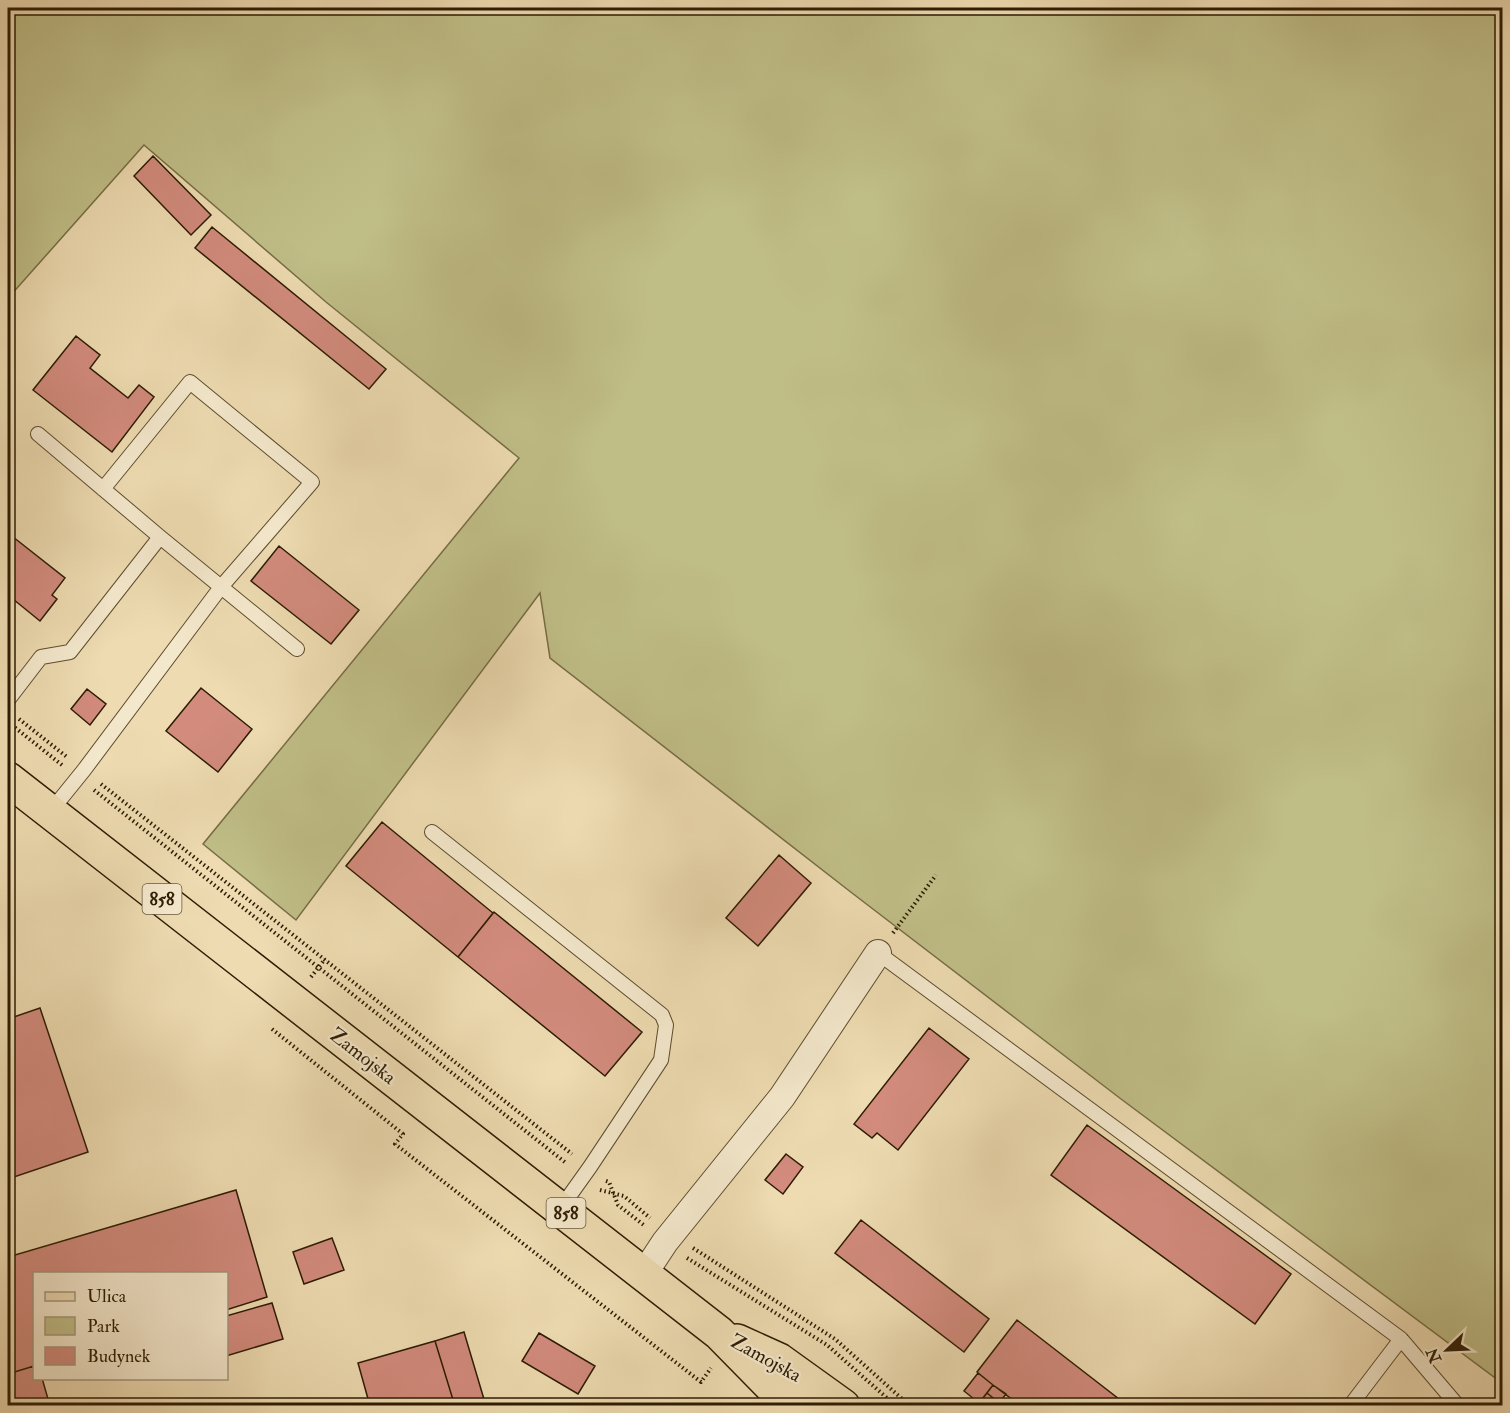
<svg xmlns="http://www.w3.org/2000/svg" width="1510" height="1413" viewBox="0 0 1510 1413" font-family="'IM FELL Double Pica',serif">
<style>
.green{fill:#c0be87;stroke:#766d45;stroke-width:1.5}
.building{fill:#d28b7d;stroke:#2d1c03;stroke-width:1.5}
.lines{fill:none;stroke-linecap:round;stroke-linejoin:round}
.lane-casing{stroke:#5d4c2e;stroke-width:16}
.street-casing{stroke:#5d4c2e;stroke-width:28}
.primary-casing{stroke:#2d1c03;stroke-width:36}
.path{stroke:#2d1c03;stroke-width:4;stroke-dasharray:1.5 3;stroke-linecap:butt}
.lane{stroke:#f4e8cc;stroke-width:14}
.street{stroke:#f4e8cc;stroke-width:26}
.primary{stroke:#eedbb1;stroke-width:33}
.labels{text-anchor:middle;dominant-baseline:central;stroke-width:4.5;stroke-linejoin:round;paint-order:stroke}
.shield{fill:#f4e8cc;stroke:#69593f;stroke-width:1.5}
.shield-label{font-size:18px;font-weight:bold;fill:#2d1c03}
.street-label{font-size:20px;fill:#2d1c03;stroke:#f4e8cc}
</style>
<rect width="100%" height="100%" fill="#eedbb1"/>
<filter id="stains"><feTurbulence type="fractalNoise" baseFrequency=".00333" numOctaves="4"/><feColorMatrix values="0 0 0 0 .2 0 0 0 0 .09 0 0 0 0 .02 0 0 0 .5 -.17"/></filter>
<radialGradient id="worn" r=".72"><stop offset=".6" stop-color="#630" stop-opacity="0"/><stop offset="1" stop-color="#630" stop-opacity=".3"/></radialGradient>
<path class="green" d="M8,8H1502V1383L1121,1099L852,893L550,658L540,593L296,920L203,844L519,458L326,302L144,145L10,296L8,294Z"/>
<path class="building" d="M153,156L211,215L191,235L134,176Z
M212,227L386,369L369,389L195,248Z
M76,336L100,355L90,368L128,398L139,385L154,397L112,452L33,390Z
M8,533L65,578L52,595L57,599L40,621L8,595Z
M279,546L359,610L331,644L251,581Z
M201,688L252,729L218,772L166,731Z
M87,689L106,704L90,725L71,709Z
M382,822L493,913L458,957L346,866Z
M779,855L811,883L758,946L726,918Z
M494,912L642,1032L605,1076L458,957Z
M40,1008L88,1152L8,1179V1019Z
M929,1028L969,1059L898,1150L877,1133L872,1138L854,1124Z
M1087,1125L1291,1274L1255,1324L1051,1175Z
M786,1154L803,1167L783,1194L765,1180Z
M236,1190L267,1297L226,1310V1274H34V1366L8,1374V1257Z
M861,1220L989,1319L964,1352L835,1253Z
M332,1238L344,1270L304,1284L293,1252Z
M272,1303L283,1339L226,1356V1316Z
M1017,1320L1128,1406H1021L993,1385L977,1372Z
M464,1332L486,1406H454V1403L435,1341Z
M539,1333L595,1366L578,1394L522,1361Z
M435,1341L454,1403L445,1406H370L358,1363Z
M34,1366V1378H42L50,1406H8V1374Z
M978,1373L993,1385L979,1403L964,1391Z
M993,1385L1006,1394L999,1403L987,1393Z
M987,1393L997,1401L993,1406H982L979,1403Z"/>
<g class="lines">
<defs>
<path id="lane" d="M38,434L160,537L297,649
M8,700L41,657L70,652L160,537
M50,812L84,770L221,587L312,482L190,382L103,489
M432,832L662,1015L666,1025L661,1060L590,1167L560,1209
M878,953L1401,1339L1350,1406
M1401,1339L1458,1406"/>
<path id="street" d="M644,1274L665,1242L782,1097L878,953"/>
<path id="primary" d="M8,779L719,1333L772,1387L795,1406
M737,1341L779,1360L843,1406"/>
</defs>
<use href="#lane" class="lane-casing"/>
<use href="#street" class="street-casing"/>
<use href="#primary" class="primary-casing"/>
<path class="path" d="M19,719L67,757
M8,722L62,765
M101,784L572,1154
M94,790L566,1163
M893,933L936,875
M311,977L325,959
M272,1029L403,1134L395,1144L701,1382L711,1368
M606,1181L609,1182L618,1205L645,1226
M600,1190L624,1196L650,1218
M693,1248L835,1339L910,1406
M687,1258L827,1345L896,1406"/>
<use href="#lane" class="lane"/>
<use href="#street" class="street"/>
<use href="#primary" class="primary"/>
</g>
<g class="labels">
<g class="shield">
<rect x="142.5" y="884" width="39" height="30" rx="4.5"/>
<rect x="546.5" y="1198" width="39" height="30" rx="4.5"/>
</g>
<g class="shield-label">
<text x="162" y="899">858</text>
<text x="566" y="1213">858</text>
</g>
<g class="street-label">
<text transform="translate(363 1056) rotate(38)">Zamojska</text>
<text transform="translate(766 1358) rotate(29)">Zamojska</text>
</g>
</g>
<rect width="1510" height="1413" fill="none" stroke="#eedbb1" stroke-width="30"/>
<rect x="9" y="9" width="1492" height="1395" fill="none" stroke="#2d1c03" stroke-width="3"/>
<rect x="15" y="15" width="1480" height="1383" fill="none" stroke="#2d1c03" stroke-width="1.5"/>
<rect x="33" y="1272" width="195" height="108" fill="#f4e8cc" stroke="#a4967c" stroke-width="1.5"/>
<rect x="45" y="1292" width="30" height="9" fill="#eedbb1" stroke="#a4967c" stroke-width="1.5"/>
<text x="87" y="1302" font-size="18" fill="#2d1c03">Ulica</text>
<rect x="45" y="1317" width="30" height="18" fill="#c0be87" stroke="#a4967c" stroke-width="1.5"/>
<text x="87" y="1332" font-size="18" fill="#2d1c03">Park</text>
<rect x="45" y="1347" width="30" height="18" fill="#d28b7d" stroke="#a4967c" stroke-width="1.5"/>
<text x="87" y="1362" font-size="18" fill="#2d1c03">Budynek</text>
<g transform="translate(1447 1350) rotate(247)" stroke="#f4e8cc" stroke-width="4.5" paint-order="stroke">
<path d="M0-4.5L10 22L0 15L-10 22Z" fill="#2d1c03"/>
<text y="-9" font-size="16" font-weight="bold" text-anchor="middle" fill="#2d1c03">N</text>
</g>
<rect width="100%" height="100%" filter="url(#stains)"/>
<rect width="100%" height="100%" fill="url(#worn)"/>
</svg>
